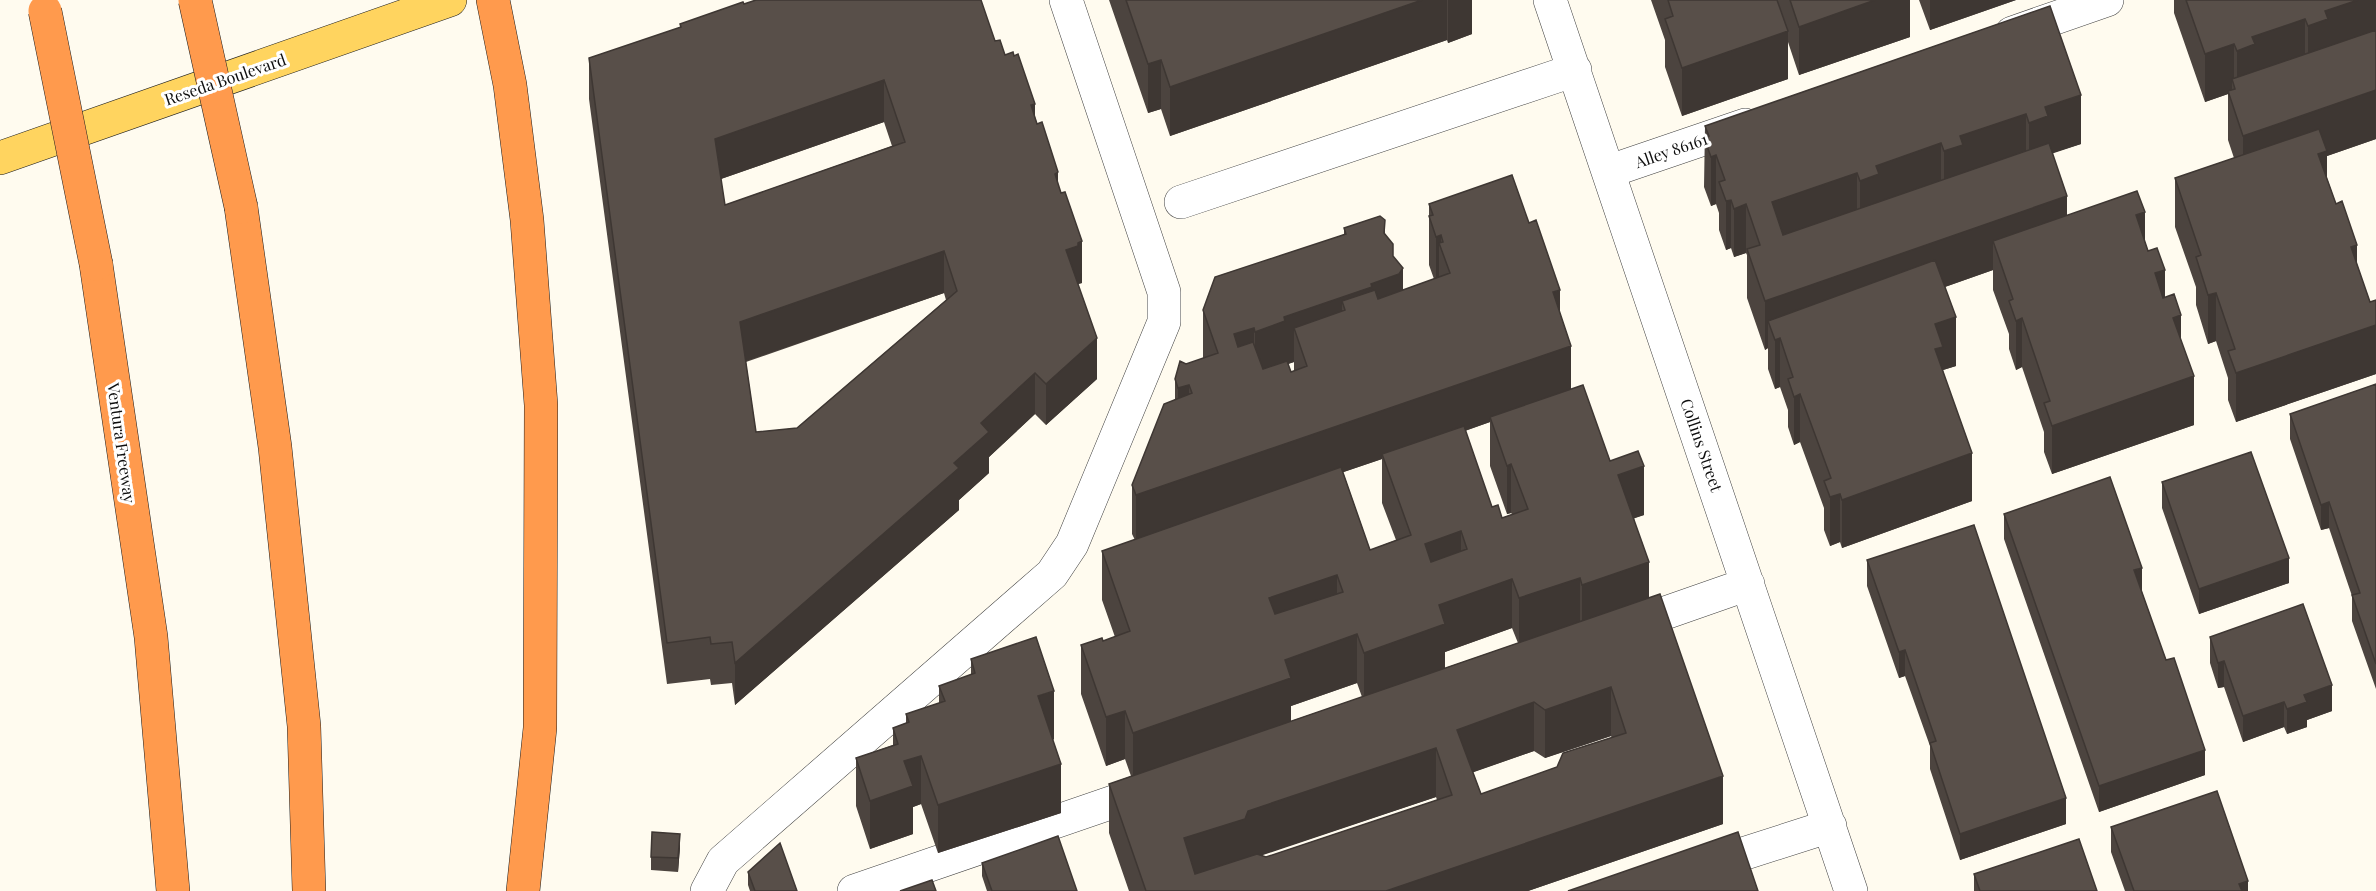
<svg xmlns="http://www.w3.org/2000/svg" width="2376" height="891" viewBox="0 0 2376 891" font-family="'Playfair Display',serif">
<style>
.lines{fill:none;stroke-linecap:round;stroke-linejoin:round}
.minor-casing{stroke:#414141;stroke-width:34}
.major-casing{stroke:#1f1f1f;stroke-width:34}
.highway-casing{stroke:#1f1f1f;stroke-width:34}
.minor{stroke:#fff;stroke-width:33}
.major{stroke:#ffd45f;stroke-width:33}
.highway{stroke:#ff9a4d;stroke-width:33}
.highway-bridge-casing{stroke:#1f1f1f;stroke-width:34;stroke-linecap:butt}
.highway-bridge{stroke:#ff9a4d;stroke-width:33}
.wall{fill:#4c443f;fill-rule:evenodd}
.shaded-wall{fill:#3e3733}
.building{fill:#584f49;stroke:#3e3733;stroke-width:1.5;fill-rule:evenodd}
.labels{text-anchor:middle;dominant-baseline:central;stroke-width:6;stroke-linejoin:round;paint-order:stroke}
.street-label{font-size:16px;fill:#0e0e0e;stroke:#fff}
</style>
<rect width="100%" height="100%" fill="#fffbef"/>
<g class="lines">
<defs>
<path id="minor" d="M1550,0L1851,891
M2012,33L2107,0
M1610,171L1745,125
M1181,202L1575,70
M1625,627L1748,584
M707,891L723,861L1052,574L1072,544L1164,322V292L1066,0
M854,891L1151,789
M1627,891L1830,826"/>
<path id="major" d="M0,158L450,0"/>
<path id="highway" d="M493,0L510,85L527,220L541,405L540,728L523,891
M241,207L275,447L304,726L309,891
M96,264L151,637L173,891"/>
</defs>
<use href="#minor" class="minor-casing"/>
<use href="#major" class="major-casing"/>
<use href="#highway" class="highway-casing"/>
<use href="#minor" class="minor"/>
<use href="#major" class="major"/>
<use href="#highway" class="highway"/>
<defs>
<path id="highway-bridge" d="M195,0L241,207
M45,11L96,264"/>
</defs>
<use href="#highway-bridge" class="highway-bridge-casing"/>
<use href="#highway-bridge" class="highway-bridge"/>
</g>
<path class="wall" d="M1109,0H1472V34L1448,43L1447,40L1170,136L1161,109L1148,113Z
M1651,0H1910V37L1799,75L1788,42V79L1682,116L1665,67V40Z
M1919,0H2016L1930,30Z
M2174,0H2376V139L2327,156V178L2370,302L2376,300V374L2236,422L2228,400V378L2216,341L2208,344L2196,305V287L2175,227V178L2234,158L2228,140V94L2205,102L2174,13Z
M744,4L995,41L1005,55L1035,117L1058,185L1082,283L1078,284V286L1097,379L1046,425L1035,414L989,457V473L959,500V510L735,705L732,683L711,685L710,679L667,684L589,99V58L680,28V24ZM884,122L892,146L725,205L721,179ZM944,293L946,300L797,428L756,432L746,362Z
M2050,6L2081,144L2052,153L2067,215L2145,242L2181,341L2194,425L2052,474L2044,452V432L2022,367L2016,370L2009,349V334L1993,290V270L1945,287L1956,366L1943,370L1972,501L1842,548L1840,542L1830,546L1824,530V508L1800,442L1794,445L1788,427V410L1780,387L1775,389L1768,369V348L1765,350L1747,298V255L1746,253L1734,257L1731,248L1726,250L1719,230V213L1716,204L1711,206L1704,187L1705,126Z
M1429,204L1560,313L1571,389L1610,461L1644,515L1634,518L1649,598L1723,824L1528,891H1129L1109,833V784L1131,776L1125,759L1106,766L1081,694V645L1103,641L1115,637L1102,600V551L1135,540L1132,534V485L1175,399V379L1186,364L1203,359V310L1344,234V228L1385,234L1393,256L1403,290L1434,279L1429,265ZM1294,362V371L1291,372L1288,364ZM1490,422V466L1507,514L1511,513L1512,514L1502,518L1492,507L1465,431ZM1382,459V503L1396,540L1370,550L1343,472ZM1512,628L1518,643L1445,668V652ZM1357,683L1362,697L1291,721V706ZM1611,736L1612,738L1557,767L1481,794L1473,772L1534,751L1545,758ZM1436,797L1437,800L1266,857L1261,855Z
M2376,384V689L2352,621V596L2329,528L2321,530L2290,439V414Z
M2162,482L2289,583L2199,614L2162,508Z
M2004,514L2142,592L2205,775L2099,812L2004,539Z
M1867,560L2066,824L1960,860L1930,769V746L1905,676L1899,678L1867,586Z
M2210,637L2332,711L2307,720V727L2287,734L2284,727L2243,742L2224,687L2218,688L2210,663Z
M971,659L1054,739L1053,740L1061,813L938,853L921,804L913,807V834L870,849L856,806V758L893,745V728L906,723V714L939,703V686L971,675Z
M2111,827L2248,891H2125L2111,852Z
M680,847L678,872L651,870V857Z
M982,863L1077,891H987L982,876Z
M748,872L797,891H750L748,885Z
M1974,874L2097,891H1974Z"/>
<path class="shaded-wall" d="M1422,0H1447V40L1170,136V87Z
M1448,0H1472V34L1448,43Z
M1875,0H1910V37L1799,75V27Z
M1930,0H2016L1930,30Z
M2358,0H2376V43L2308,75V26L2325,11Z
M2305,19V68L2237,100V51L2252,37Z
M1788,31V79L1682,116V68Z
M2234,44V86L2232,79V93L2228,91V94L2205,102V54Z
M1161,60V109L1148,113V64Z
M884,80V122L715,181V139Z
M2376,90V139L2327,156V200L2243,185V136Z
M2081,95V144L2048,155L2029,171V123L2045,107Z
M1035,104V146L1031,105Z
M2026,114V162L1944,200V151L1960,136Z
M1941,143V191L1860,229V181L1876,166Z
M1716,155V204L1711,206V157Z
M1058,172V214L1055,174Z
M1857,173V221L1772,251V202Z
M2067,196V245L1993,241V270L1782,344L1780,338V387L1775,389V340L1768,321V348L1765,350V301Z
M1731,200V248L1726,250V201Z
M1746,204V253L1734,257V209Z
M2145,212V261L2136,215Z
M1385,220V269L1393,276L1403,268V317L1345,310L1342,301V346L1294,328V362L1285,365L1255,381V332L1284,317L1371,284L1384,233Z
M1441,235V248L1439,243V284L1436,285V237Z
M1082,241V283L1078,284V287L1066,250Z
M2357,245V293L2351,247Z
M944,251V293L740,363V322Z
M2165,270V318L2155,273Z
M1560,290V339L1553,292Z
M2216,293V341L2208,344V295Z
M2181,315V363L2173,318Z
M1956,317V366L1943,370L1935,398V324Z
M2022,318V367L2016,370V321Z
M2376,325V374L2236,422V373Z
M1254,328V376L1234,383V334Z
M1097,338V379L1046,425V384Z
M1571,346V395L1490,417V422L1384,459L1382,454V459L1136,543V495Z
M1035,373V414L989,457V473L959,500V510L735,705V663L954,463L981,423Z
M2194,376V425L2052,474V426Z
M1189,385V433L1178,437V388Z
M1800,394V442L1794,445V397Z
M1972,453V501L1842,548V500Z
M1511,464V513L1507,514V466Z
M1644,466V515L1618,524V475Z
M1840,494V542L1830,546V497Z
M2329,502V528L2321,530V505Z
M1461,531V580L1425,593V544Z
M2289,558V583L2199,614V589Z
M1649,562V610L1582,634V585Z
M2142,568V593L2134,570Z
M1337,575V624L1269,647V598Z
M1580,578V626L1519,647V598Z
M1512,579V628L1445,652V672L1364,701V653L1439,605Z
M1357,634V683L1291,706V726L1133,781V733L1285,660Z
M1905,650V676L1899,678V652Z
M2224,661V687L2218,688V663Z
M2332,685V711L2307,720V727L2287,734V709L2304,695Z
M1611,687V736L1545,758V710Z
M1054,691V739L1038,745V696Z
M1534,702V751L1457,778V730Z
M2284,702V727L2243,742V716Z
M1125,711V759L1106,766V717Z
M1436,748V797L1248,860L1184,887V838L1248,811Z
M2205,750V775L2099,812V786Z
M921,756V804L913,807V834L870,849V801L904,761Z
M1061,764V813L938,853V805Z
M1723,776V824L1528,891H1386Z
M2066,798V824L1960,860V834Z
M680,834V847L678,872V858Z
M2248,881V891H2239V884Z"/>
<path class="building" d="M756,0H981L995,41L1000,40L1005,55L1013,52L1014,56L1018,54L1035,104L1031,105L1037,124L1042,122L1058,172L1055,174L1061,193L1065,192L1082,241L1078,243V246L1066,250L1097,338L1046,384L1035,373L981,423L989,432L954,463L959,468L735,663L732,642L711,644L710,637L667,643L589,58L681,27L680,24L743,2L744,4ZM884,80L905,142L725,205L715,139ZM944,251L957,291L797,428L756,432L740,322Z
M1126,0H1422L1170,87L1161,60L1148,64Z
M1668,0H1777L1788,31L1682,68L1665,19L1673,16Z
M1790,0H1875L1799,27Z
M2186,0H2358L2325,11L2328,19L2308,26L2305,19L2252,37L2255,44L2237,51L2234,44L2205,54Z
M2050,6L2081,95L2045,107L2048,116L2029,123L2026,114L1960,136L1963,145L1944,151L1941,143L1876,166L1879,174L1860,181L1857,173L1772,202L1783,235L2049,143L2067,196L1765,301L1747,249L1760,245L1746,204L1734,209L1731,200L1726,201L1719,182L1725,180L1716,155L1711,157L1704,138L1709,136L1705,126Z
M2376,30V90L2243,136L2228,91L2235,89L2232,79Z
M2319,129L2327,151L2318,154L2336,204L2342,201L2357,245L2351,247L2370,302L2376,300V325L2236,373L2228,351L2235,349L2216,293L2208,295L2196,257L2201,255L2175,178Z
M1512,175L1529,223L1536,220L1560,290L1553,292L1571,346L1136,495L1132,485L1164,404L1192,393L1189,385L1178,388L1175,379L1180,361L1186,364L1218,353L1203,310L1215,277L1346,234L1344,228L1380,216L1385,220L1384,233L1393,244V256L1403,268L1399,274L1371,284L1372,287L1284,317L1285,321L1255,332L1254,328L1234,334L1238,347L1253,342L1263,369L1287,361L1291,372L1307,366L1294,328L1345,310L1342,301L1375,290L1378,299L1450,273L1439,243L1443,242L1441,235L1436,237L1429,216L1433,215L1429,204Z
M2137,191L2145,212L2136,215L2148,251L2157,248L2165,270L2155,273L2163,298L2174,294L2181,315L2173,318L2194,376L2052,426L2044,403L2050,401L2022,318L2016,321L2009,301L2013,299L1993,241Z
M1935,260L1956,317L1935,324L1943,347L1935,349L1972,453L1842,500L1840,494L1830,497L1824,481L1831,478L1800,394L1794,397L1788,379L1793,377L1780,338L1775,340L1768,321Z
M2376,384V664L2352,595L2360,593L2329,502L2321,505L2290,414Z
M1583,385L1610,461L1638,451L1644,466L1618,475L1649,562L1582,585L1580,578L1519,598L1512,579L1439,605L1445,624L1364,653L1357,634L1285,660L1291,678L1133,733L1125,711L1106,717L1081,645L1102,638L1103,641L1130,631L1102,551L1341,467L1370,550L1411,535L1382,454L1464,426L1492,507L1498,505L1502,518L1528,509L1511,464L1507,466L1490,417ZM1461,531L1467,549L1431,562L1425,544ZM1337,575L1343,592L1275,614L1269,598Z
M2251,452L2289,558L2199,589L2162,482Z
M2110,477L2142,568L2134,570L2166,660L2174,658L2205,750L2099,786L2004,514Z
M1974,525L2066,798L1960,834L1930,743L1936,741L1905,650L1899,652L1867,560Z
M1660,594L1723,776L1386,891H1146L1109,784ZM1611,687L1626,733L1563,753L1557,767L1481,794L1457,730L1534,702L1545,710ZM1436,748L1452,795L1266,857L1257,854L1195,874L1184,838L1245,819L1248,811Z
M2303,604L2332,685L2304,695L2307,702L2287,709L2284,702L2243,716L2224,661L2218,663L2210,637Z
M1036,637L1054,691L1038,696L1061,764L938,805L921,756L904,761L913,786L870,801L856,758L898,744L893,728L909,722L906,714L945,701L939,686L975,673L971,659Z
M2217,791L2248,881L2239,884L2242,891H2134L2111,827Z
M652,832L680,834L678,858L651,857Z
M1738,832L1758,891H1568Z
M1058,836L1077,891H992L982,863Z
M2079,839L2097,891H1980L1974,874Z
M780,843L797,891H755L748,872Z
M932,880L936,891H900Z"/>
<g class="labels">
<g class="street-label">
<text transform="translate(225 79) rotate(-19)">Reseda Boulevard</text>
<text transform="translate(1671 150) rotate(-19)">Alley 86161</text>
<text transform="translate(122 443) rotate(82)">Ventura Freeway</text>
<text transform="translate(1702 445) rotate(71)">Collins Street</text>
</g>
</g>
</svg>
